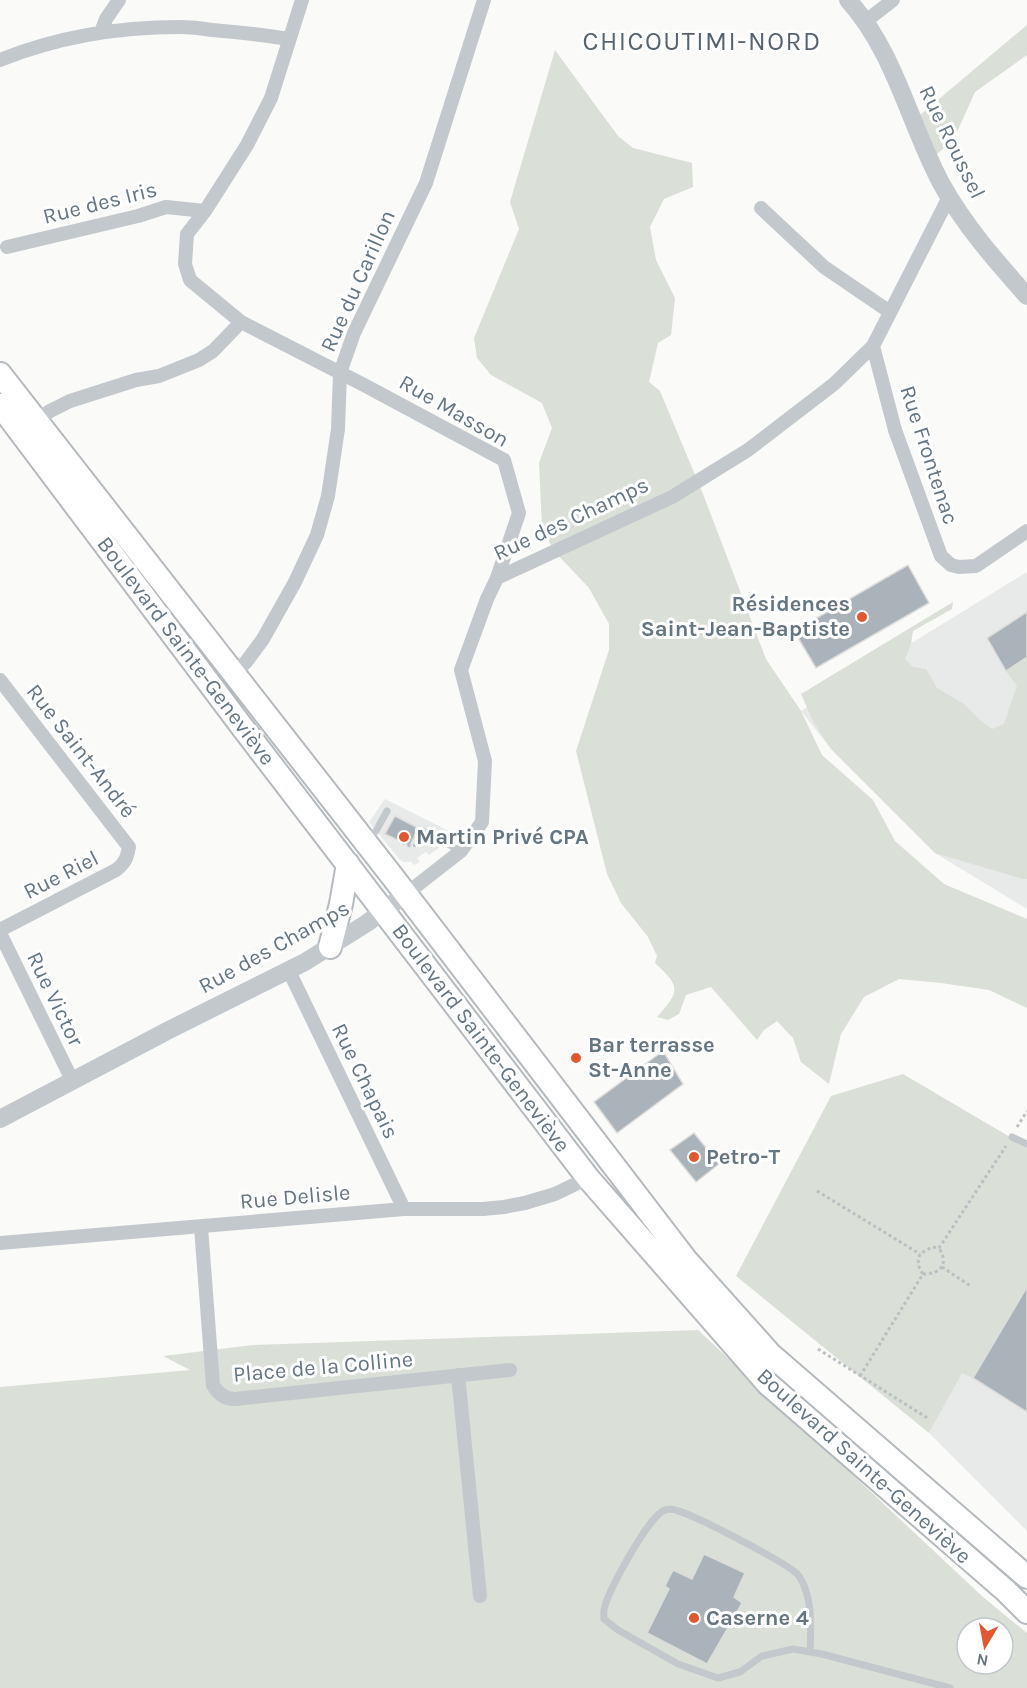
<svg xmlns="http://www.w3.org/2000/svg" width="1027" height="1688" viewBox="0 0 1027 1688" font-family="Karla,sans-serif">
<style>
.built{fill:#e8e9e9}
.green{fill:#dadfd7;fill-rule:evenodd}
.building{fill:#aab3b9;stroke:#dcdcda;stroke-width:1.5}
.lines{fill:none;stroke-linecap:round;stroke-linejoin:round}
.primary-casing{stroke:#b5babe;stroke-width:26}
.path{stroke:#bbbfc2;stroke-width:3;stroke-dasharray:3 3;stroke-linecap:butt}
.service{stroke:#c3c8cc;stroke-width:7}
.minor{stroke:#c3c8cc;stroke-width:14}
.tertiary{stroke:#c3c8cc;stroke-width:18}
.primary{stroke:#fff;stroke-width:22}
.poi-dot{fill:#e4572e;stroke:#fff;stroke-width:2}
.labels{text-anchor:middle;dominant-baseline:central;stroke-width:6;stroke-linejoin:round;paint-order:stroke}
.street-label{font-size:22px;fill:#657683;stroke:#fff}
.poi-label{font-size:22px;font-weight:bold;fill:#657683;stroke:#fff;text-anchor:start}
.quarter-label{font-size:26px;letter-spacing:1.5px;fill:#57646e;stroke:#fff}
</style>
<rect width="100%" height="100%" fill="#fafaf8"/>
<path class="built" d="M1027,572V909L935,853L831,749L801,711Z
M385,799L457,835L429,855L426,852L417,858L420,862L416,864L413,865L412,862H403L399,859L369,822Z
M1027,1252V1531L929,1433Z"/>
<path class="green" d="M1027,25V55L975,92L953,141L932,158L914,120Z
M555,50L618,136L633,148L692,163L693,187L664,199L650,227L656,260L675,298L671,335L658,343L649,382L660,391L703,494L766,659L801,711L822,755L873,800L895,841L944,884L1027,919V1008L989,990L941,983L899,979L864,997L841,1034L829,1084L801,1062L793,1038L777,1021L764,1030L757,1040L711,987L686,995L679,1014L668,1020L657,1017C680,991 681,987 655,963L657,956L648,937L621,903L607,874L576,751L609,650V624L589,588L554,551L542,527L539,463L552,428L542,403L491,375L477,358L474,338L519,229L510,202Z
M953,602L952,609L913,631L911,644L905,659L913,667L926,669L937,688L964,704L980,720L992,729L1004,724L1017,686L1006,671L1027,657V879H1023L935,853L831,749L813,721L801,694Z
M903,1074L1027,1147V1286L973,1378L962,1373L929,1433L736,1276L831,1096Z
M698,1330L983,1597L1027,1633V1688H0V1387L190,1370L163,1356L253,1345ZM967,1628H1003V1664H967Z"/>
<path class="building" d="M908,565L929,603L816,668L794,631Z
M1027,612V657L1006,671L987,638Z
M395,816L418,828L410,846L385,834Z
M663,1051L683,1084L617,1133L594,1102Z
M694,1133L719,1164L696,1182L670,1150Z
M1027,1287V1412L973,1378Z
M704,1554L745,1573L734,1597L742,1603L707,1664L647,1633L669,1589L665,1586L673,1570L692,1579Z"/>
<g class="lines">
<defs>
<path id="primary" d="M0,374L392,876L686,1260L770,1354L1027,1577
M0,405L243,728L588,1178L768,1384L1006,1591L1027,1612
M330,947L341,904L348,864"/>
</defs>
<use href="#primary" class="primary-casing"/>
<path class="path" d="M402,842L410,846L418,845L421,841
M1017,1127L1027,1111
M817,1191L920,1254
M942,1267L972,1287
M923,1274C941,1274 949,1264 939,1248
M818,1349L929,1419
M860,1376L923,1274C918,1267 917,1262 920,1254L932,1247L939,1248L1006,1146"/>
<path class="service" d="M423,831L461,851
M367,839L376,831L387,811
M1012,1137L1027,1144
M810,1652C811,1628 813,1597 799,1576C792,1565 694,1515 678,1511C674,1509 669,1509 665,1510C650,1514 609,1589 605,1606C603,1610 604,1615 604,1619L618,1630L678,1664L718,1678L740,1672L762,1656L793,1649L822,1654L950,1688"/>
<path class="minor" d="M302,0L271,98L247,145L205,211L187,234L185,264L190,280L241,322L364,385L504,460L519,513L497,578L487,599L461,670L485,761L482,822L461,851L406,894
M866,21L893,0
M101,32L106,19L119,0
M0,60C57,37 118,27 180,27C190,27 201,28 212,30C238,32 264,35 289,39
M761,208L824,267L890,312
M7,247L138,216L166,207L205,211
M873,346L895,430L941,556L951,565L959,567L976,566L1027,531
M36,421L50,411L70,401L136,380L159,376L199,360L213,351L241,322
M497,578L672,497L748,450L834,384L873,346L949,197
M234,673L246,662L263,639L295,582L317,535L328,496L338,429L340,373L354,333L426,183L484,0
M0,680L129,847C127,858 125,863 116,870L0,930
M0,933L73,1082
M289,971L404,1209
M201,1227L213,1385C218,1394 225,1399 235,1399L510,1370
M0,1243L404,1209H483L504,1207L525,1203L555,1194L588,1178
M458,1375L480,1596"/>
<path class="tertiary" d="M848,0C895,52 909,123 941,183C964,225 995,260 1027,296
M0,1119L169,1030L305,962L367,923L406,894"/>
<use href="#primary" class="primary"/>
</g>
<g class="poi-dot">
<circle cx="862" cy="617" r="6"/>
<circle cx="404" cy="837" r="6"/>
<circle cx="576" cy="1058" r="6"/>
<circle cx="694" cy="1157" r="6"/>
<circle cx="694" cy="1618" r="6"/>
</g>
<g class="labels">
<g class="street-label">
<text transform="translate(952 142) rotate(64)">Rue Roussel</text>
<text transform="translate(100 203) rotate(-14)">Rue des Iris</text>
<text transform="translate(358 281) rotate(-66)">Rue du Carillon</text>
<text transform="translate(454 411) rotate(30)">Rue Masson</text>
<text transform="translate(929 455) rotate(72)">Rue Frontenac</text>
<text transform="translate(571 519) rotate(-25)">Rue des Champs</text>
<text transform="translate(186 651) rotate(53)">Boulevard Sainte-Geneviève</text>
<text transform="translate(81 751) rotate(52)">Rue Saint-André</text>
<text transform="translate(61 875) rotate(-27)">Rue Riel</text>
<text transform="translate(274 947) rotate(-29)">Rue des Champs</text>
<text transform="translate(55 999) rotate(64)">Rue Victor</text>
<text transform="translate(481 1038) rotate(53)">Boulevard Sainte-Geneviève</text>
<text transform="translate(365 1081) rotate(64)">Rue Chapais</text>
<text transform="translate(295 1197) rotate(-5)">Rue Delisle</text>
<text transform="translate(323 1367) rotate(-5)">Place de la Colline</text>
<text transform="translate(864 1466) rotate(42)">Boulevard Sainte-Geneviève</text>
</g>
<g class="poi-label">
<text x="850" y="604" text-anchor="end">Résidences<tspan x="850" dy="25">Saint-Jean-Baptiste</tspan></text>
<text x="416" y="837">Martin Privé CPA</text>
<text x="588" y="1045">Bar terrasse<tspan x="588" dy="25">St-Anne</tspan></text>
<text x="706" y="1157">Petro-T</text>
<text x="706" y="1618">Caserne 4</text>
</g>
<g class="quarter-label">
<text x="702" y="41">CHICOUTIMI-NORD</text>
</g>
</g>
<g transform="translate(985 1646) rotate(190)"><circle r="28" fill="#ffffff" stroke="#c1c8cd" stroke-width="1.5"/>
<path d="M0-4.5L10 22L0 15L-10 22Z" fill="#e4572e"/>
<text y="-9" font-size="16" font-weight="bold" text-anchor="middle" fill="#657683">N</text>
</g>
</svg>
